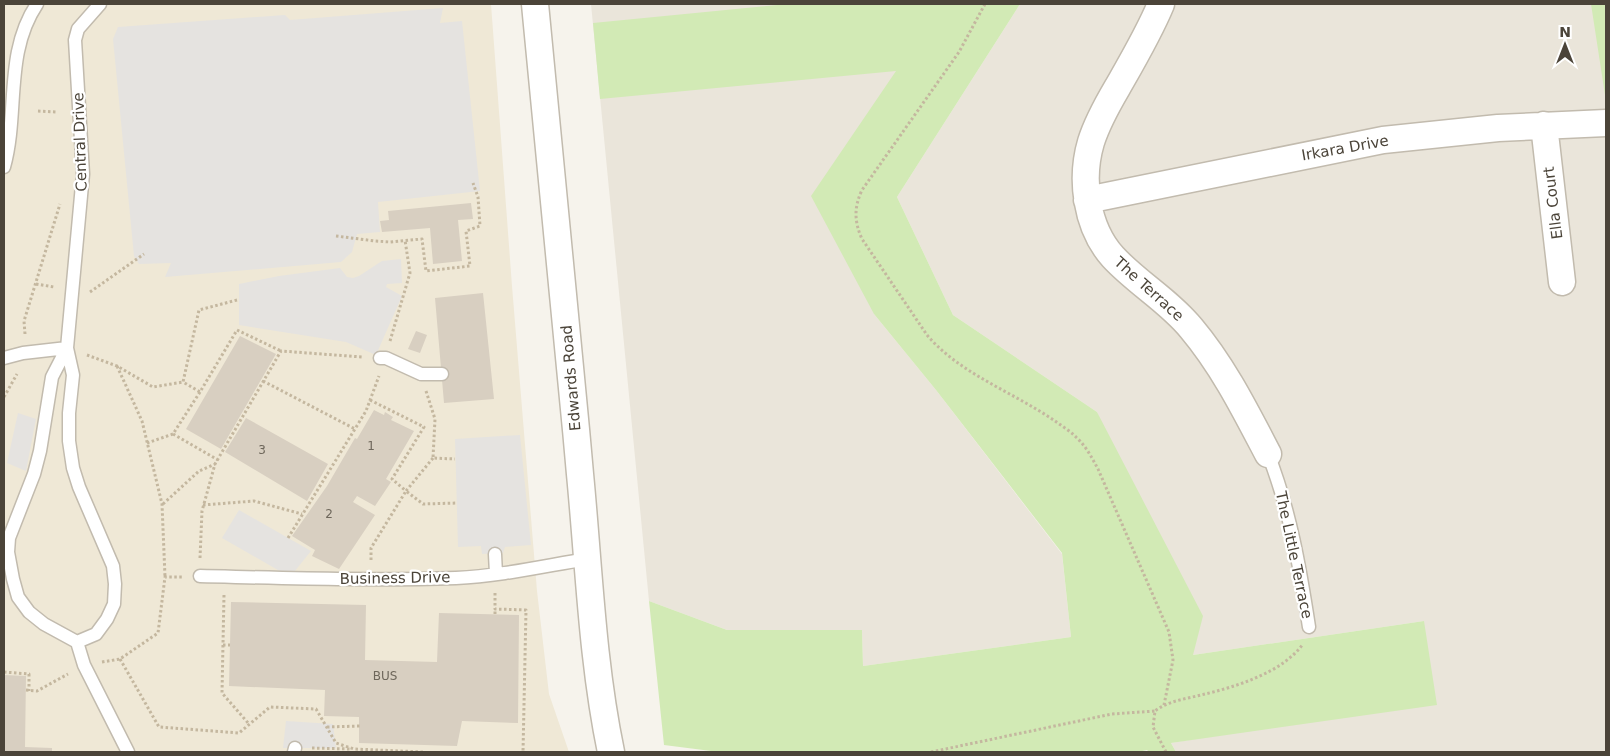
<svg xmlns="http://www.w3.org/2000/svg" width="1610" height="756" viewBox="0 0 1610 756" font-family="'DejaVu Sans',sans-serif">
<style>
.residential{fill:#eae5da}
.education{fill:#efe8d6}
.green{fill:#d2eab5}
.parking{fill:#e5e3e0}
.building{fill:#d8cfc1}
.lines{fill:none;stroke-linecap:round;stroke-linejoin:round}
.lane-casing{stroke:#c2bbae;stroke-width:15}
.street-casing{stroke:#c2bbae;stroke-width:29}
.path{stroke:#c4b79f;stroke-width:3;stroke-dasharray:2.5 2.5;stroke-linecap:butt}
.lane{stroke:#fff;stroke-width:12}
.street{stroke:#fff;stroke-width:26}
.labels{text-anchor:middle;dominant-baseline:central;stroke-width:4.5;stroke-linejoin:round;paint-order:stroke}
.number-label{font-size:12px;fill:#6e675b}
.street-label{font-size:15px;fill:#4b4439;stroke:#fff}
</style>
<rect width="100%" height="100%" fill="#f6f3ec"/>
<path class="residential" d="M591,4H937L897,71L874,314L936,390L1062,554L1071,637L863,666L862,630H727L649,601Z
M1020,4H1606V752H1176L1171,743L1224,734L1424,621L1193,655L1097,412L953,315L897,197Z"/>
<path class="education" d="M4,4H491L512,286L537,591L549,694L569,752H4Z"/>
<path class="green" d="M787,4H1020L897,197L953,315L1097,412L1203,616L1193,655L1424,621L1437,705L1171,743L1176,752H1149L1147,750L1138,752H719L664,745L649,601L727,630H862L863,666L1071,637L1062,553L936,390L874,314L811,196L896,71L600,99L593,23Z
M1591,4H1606V95H1605Z"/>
<path class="parking" d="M443,8L440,23L462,21L480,191L378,202L380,232L357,234L352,252L341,262L165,277L171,263L139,264L134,256L113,39L118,27L285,15L290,20Z
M401,259L402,283L387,284L386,287L402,296L376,355L346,342L239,325V284L279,276L340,268L347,277L353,278L359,276L382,261Z
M18,413L36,419L26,471L7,463Z
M520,435L531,545L505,547L503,553L482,554L481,546L458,547L455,439Z
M239,510L311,551L290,577L222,538Z
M286,721L333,724L336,748H283Z"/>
<path class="building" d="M471,203L473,219L458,220L462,261L433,264L430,228L382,232L380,221L389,220L388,211Z
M483,293L494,399L444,403L435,298Z
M416,331L427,335L420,353L408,349Z
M240,336L276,354L221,449L186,429Z
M374,410L384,415L385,412L393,417L391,420L414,431L386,479L391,482L375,506L357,496L353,502L375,515L339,569L312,556L315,550L292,536L327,486L355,438L357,439Z
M246,418L328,464L307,501L225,452Z
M231,602L366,605L365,660L437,662L439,613L519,615L518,723L462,721L457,746L359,743V717L324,716L325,690L229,686Z
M4,675L26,676L25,747L52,748V752H4Z"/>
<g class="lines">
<defs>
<path id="lane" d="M4,167C19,113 4,53 37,4
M67,348L52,377L40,451L34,474L9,538L8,552L13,579L18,597L29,612L44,624L77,642L84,665L128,752
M4,358L23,353L67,348
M380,358H386L421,374H442
M1268,454C1290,510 1300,568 1309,627
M495,554L496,574
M200,576C285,578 371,581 456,578C500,576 544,566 587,559
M77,642L96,634L107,619L114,604L115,584L113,566L79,487L73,468L69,441V413L73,375L67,348L83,174L75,40L78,29L100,4
M294,752L295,748"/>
<path id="street" d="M535,4C551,160 566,317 580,474C589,567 592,661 611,752
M1161,4C1149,33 1133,60 1117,88C1107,105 1097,123 1091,142C1080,179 1086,227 1113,257C1137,283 1169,301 1191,328C1223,366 1245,410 1268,454
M1544,125L1562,282
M1087,200L1383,140L1498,128L1606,123"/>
</defs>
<use href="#lane" class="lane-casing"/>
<use href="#street" class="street-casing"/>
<path class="path" d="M985,4L959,52L862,190C854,207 854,221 862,239L927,335C960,374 1013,392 1055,421C1062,426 1070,431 1076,437C1086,446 1092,458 1098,469L1169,632L1173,660L1164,705
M38,111L56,112
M336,236L375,241L390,242L422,239L426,271L470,266L466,231L480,226L478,197L473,183
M36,284L54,287
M90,292L144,254
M237,300L199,310L183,382L200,392L237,330L281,351
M25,334L24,321L60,204
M390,341L410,273L405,240
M87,355L117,366L153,387L183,382
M117,366L142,421L162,504L165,577
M263,381L355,429
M426,391L435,419L433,458L455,459
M200,392L173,434L218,460
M4,397L17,374
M370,400L424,427L392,479L406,491L433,458
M147,443L173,434
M163,504L199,471L215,464
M203,505L254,501L302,514
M288,538L366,411L379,376
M200,558L202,511L215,464L281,351L362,357
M371,560V548L406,491L423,504L457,503
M495,593V609L526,610L523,752
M224,595L222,693L249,724
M495,614V609
M223,645H230
M120,659L159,727L239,733L270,707L316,709L336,743L354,749L423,752
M102,662L120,659L158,633L165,577H182
M4,672L29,674V691
M26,690L37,691L68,674
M327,727L360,726
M312,748L351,749
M931,752L1112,714L1155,711
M1166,752L1153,727L1155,711C1168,701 1185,699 1201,695C1235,687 1282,673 1303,644"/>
<use href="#lane" class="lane"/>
<use href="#street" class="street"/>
</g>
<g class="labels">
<g class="number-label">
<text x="371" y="446">1</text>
<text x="262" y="450">3</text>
<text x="329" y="514">2</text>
<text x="385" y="676">BUS</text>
</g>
<g class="street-label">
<text transform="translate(80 142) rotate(-92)">Central Drive</text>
<text transform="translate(1345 148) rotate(-10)">Irkara Drive</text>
<text transform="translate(1553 203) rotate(-97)">Ella Court</text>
<text transform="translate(1149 289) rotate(42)">The Terrace</text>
<text transform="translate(571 378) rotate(-95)">Edwards Road</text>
<text transform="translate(1294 555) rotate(78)">The Little Terrace</text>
<text transform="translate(395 578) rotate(-1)">Business Drive</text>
</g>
</g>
<rect width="1610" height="756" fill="none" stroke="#4b4439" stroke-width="10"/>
<g transform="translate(1565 45)" stroke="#ffffff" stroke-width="4" paint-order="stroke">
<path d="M0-4L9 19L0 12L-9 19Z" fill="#4b4439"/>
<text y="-8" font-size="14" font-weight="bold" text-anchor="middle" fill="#4b4439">N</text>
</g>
</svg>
